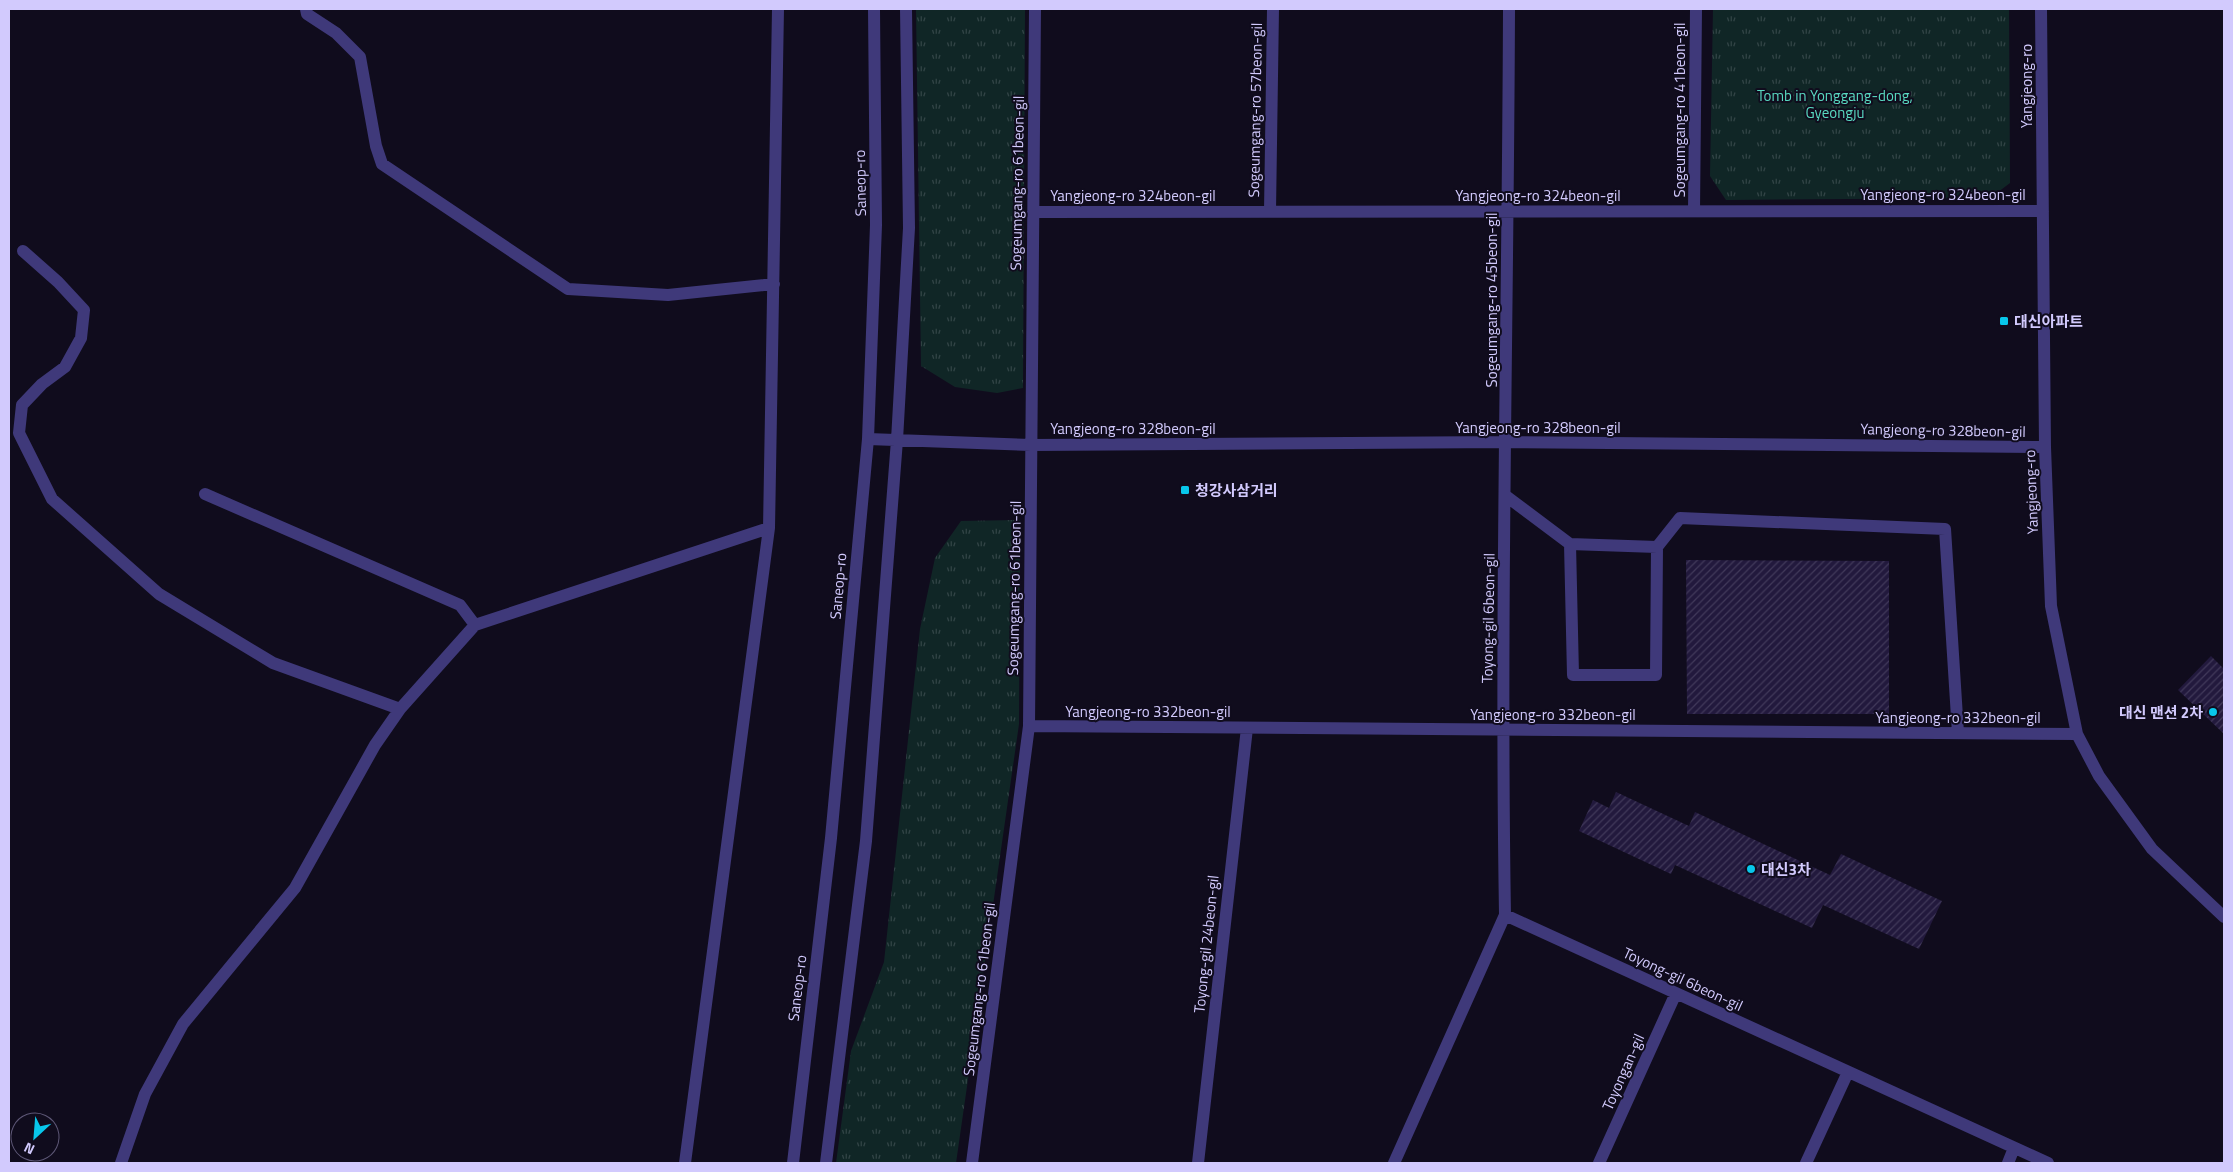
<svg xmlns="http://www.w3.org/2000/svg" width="2233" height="1172" viewBox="0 0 2233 1172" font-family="'Titillium Web','Noto Sans KR',sans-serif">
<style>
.grass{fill:url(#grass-tufts)}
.building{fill:url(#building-hatch)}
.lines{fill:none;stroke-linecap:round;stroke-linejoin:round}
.minor{stroke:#3f397a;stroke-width:12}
.poi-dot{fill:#08c7eb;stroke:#100c1d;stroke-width:2}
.labels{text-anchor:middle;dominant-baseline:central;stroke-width:4;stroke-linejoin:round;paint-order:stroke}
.street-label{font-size:15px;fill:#d2cafd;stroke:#100c1d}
.park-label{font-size:15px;fill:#59d9c1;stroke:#100c1d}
.poi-label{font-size:15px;font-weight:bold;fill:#d2cafd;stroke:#100c1d;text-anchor:start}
</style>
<defs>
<pattern id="grass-tufts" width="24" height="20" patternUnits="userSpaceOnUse" patternTransform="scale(1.25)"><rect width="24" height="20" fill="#102626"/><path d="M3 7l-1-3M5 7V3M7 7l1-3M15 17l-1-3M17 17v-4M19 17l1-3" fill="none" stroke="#324446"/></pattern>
<pattern id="building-hatch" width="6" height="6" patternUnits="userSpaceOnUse" patternTransform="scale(1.25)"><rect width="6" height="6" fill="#22193d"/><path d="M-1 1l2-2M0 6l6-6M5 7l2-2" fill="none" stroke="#41395a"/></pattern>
</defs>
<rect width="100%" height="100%" fill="#100c1d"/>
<path class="grass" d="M916,9H1025L1023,388L997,393L955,387L921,366Z
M1713,9H2009L2010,183L1990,198L1726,200L1710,176Z
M1020,520L1019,724L956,1163H836L851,1051L884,962L920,629L935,558L961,521Z"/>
<path class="building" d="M1686,560L1889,561V714H1687Z
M2211,656L2224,669V734L2178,690Z
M1616,792L1689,826L1695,812L1830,875L1841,854L1942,901L1919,949L1823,905L1812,928L1675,865L1671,874L1579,831L1593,800L1609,808Z"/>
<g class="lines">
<path class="minor" d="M306,9L307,14L336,33L360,57L376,146L382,164L568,289L668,295L774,284
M1509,9C1508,311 1500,613 1505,915L2048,1163
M2041,9L2045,447L2051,606L2077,734L2099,776L2152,849L2224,917
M1270,211L1273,9
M1694,211L1696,9
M1033,212L2043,211
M23,251L58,282L84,310L81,338L65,367L42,384L22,405L19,433L52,499L159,594L273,663L400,709
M868,439L1031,445L1506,442L2045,447
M205,494L460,605L475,625
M1506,496L1570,544L1573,675H1656L1657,547L1680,518L1945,529L1958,733
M1570,544L1657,547
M1029,726L2077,734
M121,1163L145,1094L183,1024L295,888L375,745L400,709L475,625L769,528
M685,1163L769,528L778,9
M793,1163L831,838L868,439L876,225L874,9
M826,1163L866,841L897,440L909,228L906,9
M972,1163L1029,726L1035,9
M1198,1163L1247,728
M1394,1163L1505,915
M1599,1163L1676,993
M1806,1163L1848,1072
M2008,1163L2014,1148"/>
</g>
<g class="poi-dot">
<rect x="1999" y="316" width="10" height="10" rx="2.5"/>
<rect x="1180" y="485" width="10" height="10" rx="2.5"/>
<circle cx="2213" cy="712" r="5"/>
<circle cx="1751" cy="869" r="5"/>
</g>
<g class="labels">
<g class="street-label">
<text transform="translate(2026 86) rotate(-90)">Yangjeong-ro</text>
<text transform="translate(1255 110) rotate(-89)">Sogeumgang-ro 57beon-gil</text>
<text transform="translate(1679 110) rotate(-90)">Sogeumgang-ro 41beon-gil</text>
<text transform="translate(860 183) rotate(-91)">Saneop-ro</text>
<text transform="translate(1017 183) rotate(-89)">Sogeumgang-ro 61beon-gil</text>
<text x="1943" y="194">Yangjeong-ro 324beon-gil</text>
<text x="1133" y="195">Yangjeong-ro 324beon-gil</text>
<text x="1538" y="195">Yangjeong-ro 324beon-gil</text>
<text transform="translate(1491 300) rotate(-90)">Sogeumgang-ro 45beon-gil</text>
<text x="1538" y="427">Yangjeong-ro 328beon-gil</text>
<text x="1133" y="428">Yangjeong-ro 328beon-gil</text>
<text transform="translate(1943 430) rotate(1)">Yangjeong-ro 328beon-gil</text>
<text transform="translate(2031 492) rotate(-92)">Yangjeong-ro</text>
<text transform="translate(838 586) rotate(-85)">Saneop-ro</text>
<text transform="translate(1014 588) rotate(-89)">Sogeumgang-ro 61beon-gil</text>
<text transform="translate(1488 618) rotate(-89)">Toyong-gil 6beon-gil</text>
<text x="1148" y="711">Yangjeong-ro 332beon-gil</text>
<text x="1553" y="714">Yangjeong-ro 332beon-gil</text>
<text x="1958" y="717">Yangjeong-ro 332beon-gil</text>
<text transform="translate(1206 944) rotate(-84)">Toyong-gil 24beon-gil</text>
<text transform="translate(1683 979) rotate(25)">Toyong-gil 6beon-gil</text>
<text transform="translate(797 988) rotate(-83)">Saneop-ro</text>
<text transform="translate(979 989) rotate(-83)">Sogeumgang-ro 61beon-gil</text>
<text transform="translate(1623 1072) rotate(-66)">Toyongan-gil</text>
</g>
<g class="park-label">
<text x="1835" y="95">Tomb in Yonggang-dong,<tspan x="1835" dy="17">Gyeongju</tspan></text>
</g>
<g class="poi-label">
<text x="2014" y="321">대신아파트</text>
<text x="1195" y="490">청강사삼거리</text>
<text x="2203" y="712" text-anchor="end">대신 맨션 2차</text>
<text x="1761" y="869">대신3차</text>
</g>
</g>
<rect width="2233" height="1172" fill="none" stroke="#d2cafd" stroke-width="20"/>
<g transform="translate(35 1137) rotate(206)"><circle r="24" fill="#100c1d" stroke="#5e5877"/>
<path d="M0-4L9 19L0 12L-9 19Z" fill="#08c7eb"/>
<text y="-8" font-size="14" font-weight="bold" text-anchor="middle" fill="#d2cafd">N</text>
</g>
</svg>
